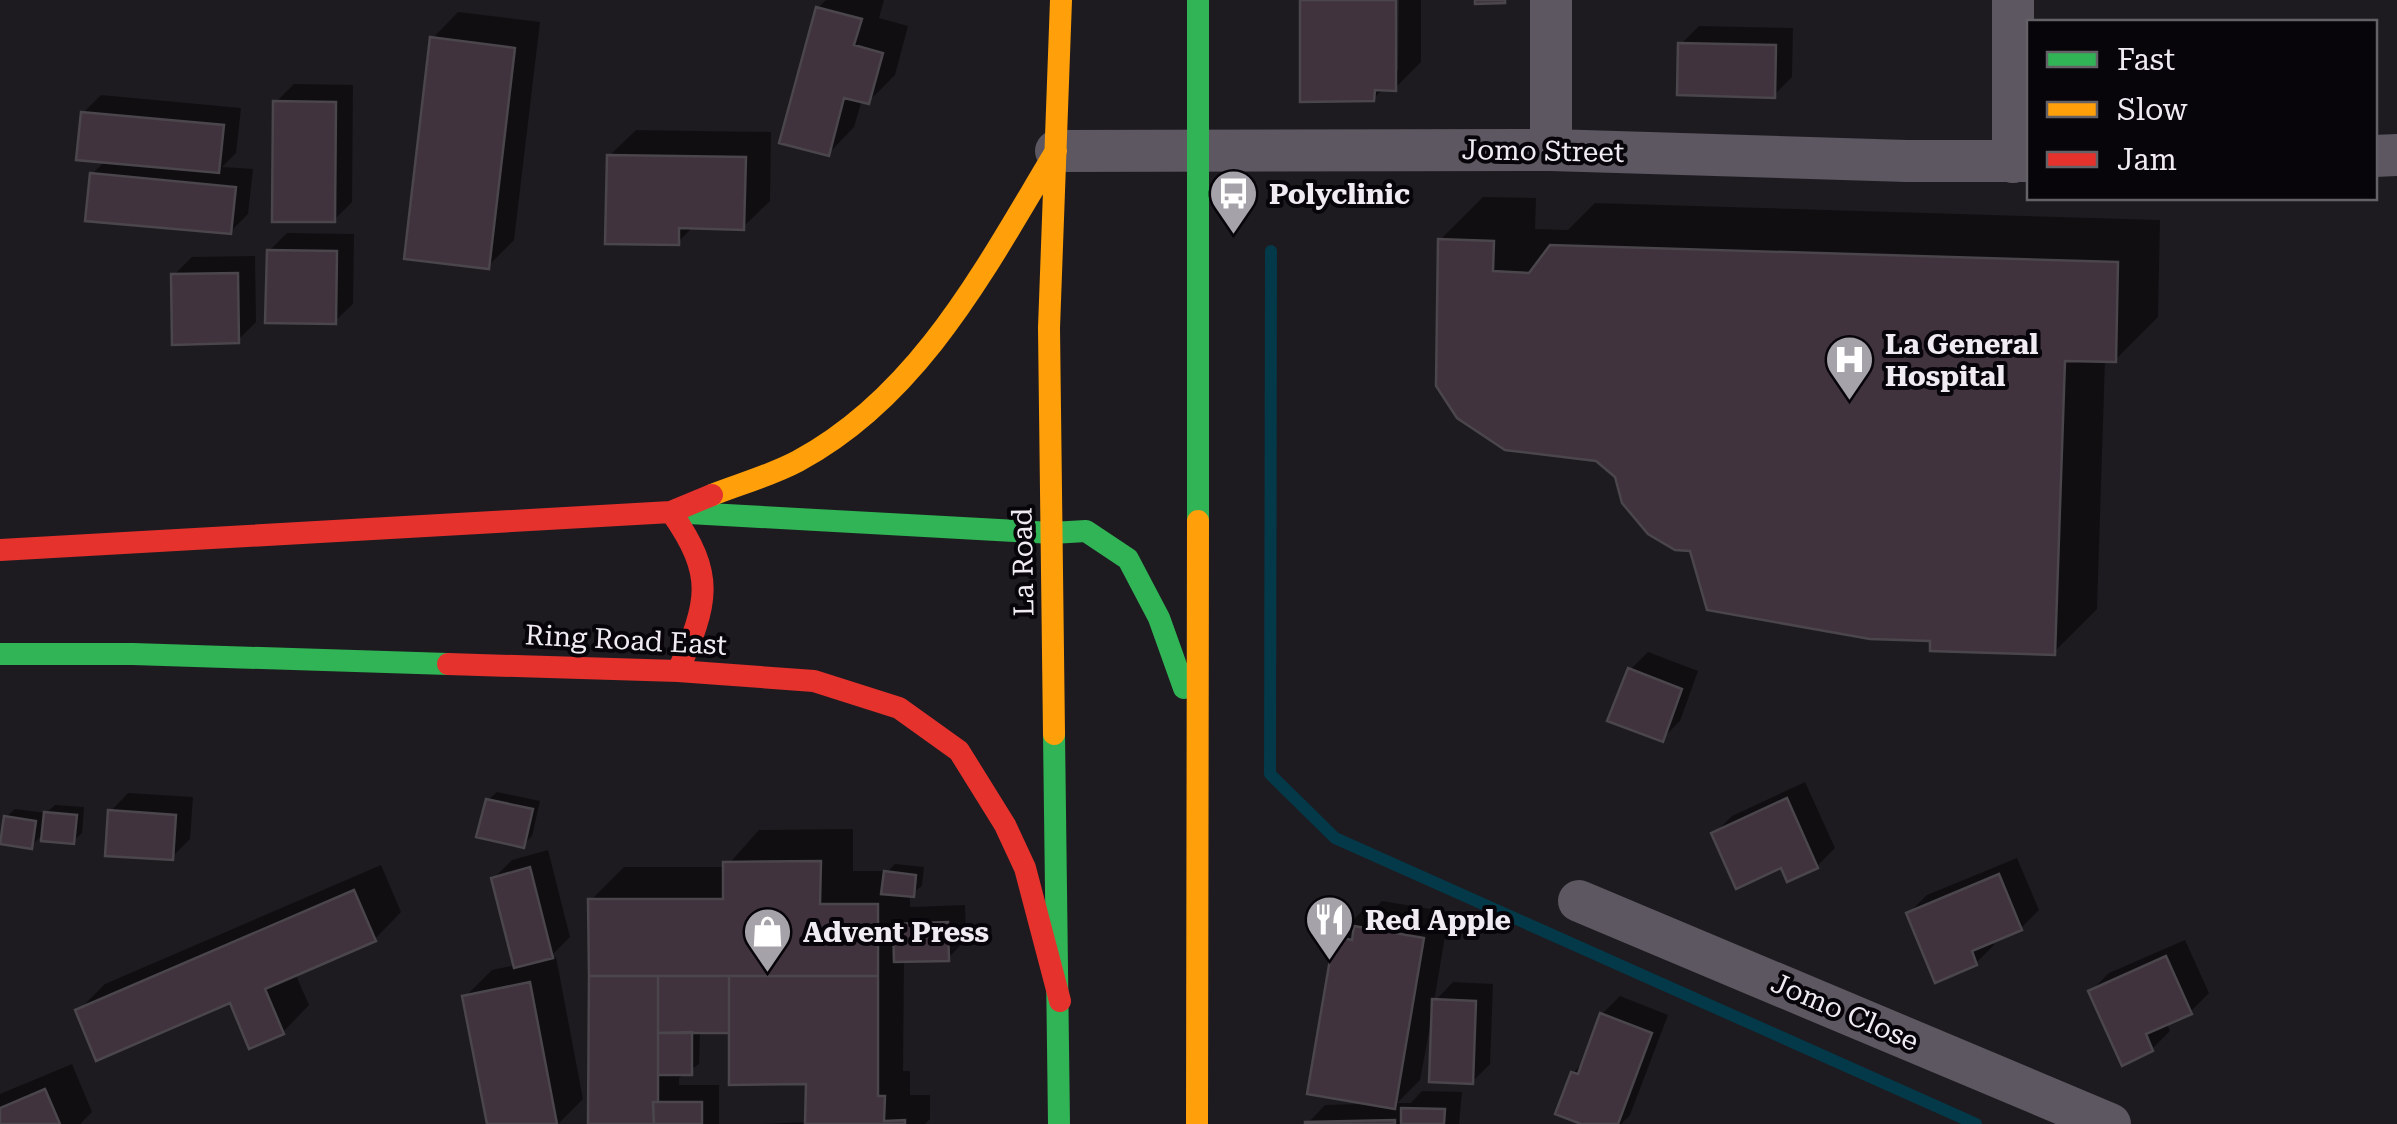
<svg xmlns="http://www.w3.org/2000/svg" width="2397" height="1124" viewBox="0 0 2397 1124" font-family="'Roboto Serif',serif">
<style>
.shadow{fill:#0007}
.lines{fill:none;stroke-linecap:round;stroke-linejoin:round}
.stream{stroke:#033949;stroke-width:12}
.building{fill:#40333e;stroke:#4a464b;stroke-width:2.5}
.street{stroke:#5c5761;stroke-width:42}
.fast{stroke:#30b455;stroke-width:22}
.slow{stroke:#ff9f0a;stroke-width:22}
.jam{stroke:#e5322d;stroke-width:22}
.labels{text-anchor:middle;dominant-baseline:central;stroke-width:8;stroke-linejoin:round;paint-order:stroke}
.street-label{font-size:28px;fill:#f0ebf3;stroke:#070509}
.poi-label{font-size:28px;font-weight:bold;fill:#f0ebf3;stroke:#070509;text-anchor:start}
</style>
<rect width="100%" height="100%" fill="#1e1b20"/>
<path class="shadow" d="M826,0H884L879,18L908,26L895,75L868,102L862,100L854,127L828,154L818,8Z
M1303,0H1394L1393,75L1398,70L1399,0H1421V62L1395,88H1384L1373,99Z
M458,12L540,22L514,240L488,266L432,39Z
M1699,26L1793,28L1792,77L1774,95L1681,44Z
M294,84L353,85L352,202L334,220L276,102Z
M101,95L241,108L236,153L222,167L253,169L248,214L230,232L92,174L106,160L83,113Z
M636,130L771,132L770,201L743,227L694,226L678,242L609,156Z
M1483,197L1536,198L1535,229L1568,230L1595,203L2160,220L2158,317L2115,360H2105L2097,609L2054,652L1932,638L1692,549L1617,476L1440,240Z
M287,233L354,234L353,304L334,322L269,251Z
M255,256L256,322L238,340L174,275L192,257Z
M1648,652L1698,671L1680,721L1662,739L1630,670Z
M1805,782L1835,848L1817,866L1714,834L1732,816Z
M497,792L540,801L532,836L523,845L488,800Z
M128,793L193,797L190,839L172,857L110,812Z
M55,805L84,807L82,833L73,841L44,833L31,846L6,817L15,809L46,813Z
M853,829V871H888L895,864L924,867L922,886L910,894V907L965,905L966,940L948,958L904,959L903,1071H910V1095H930V1119L925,1124H763L808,1122V1082L731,1030H700L699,1064L679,1078V1085H719V1124H590L591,900L624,867H726L759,830Z
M548,850L570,937L548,959L556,957L583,1099L558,1124H489L465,997L492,970L516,965L494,878L512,860Z
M2017,858L2039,910L2021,928L1992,940L1994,945L1976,963L1909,913L1927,895Z
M381,865L401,912L375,939L295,973L309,1005L283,1032L232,1000L78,1011L105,984Z
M1382,901L1449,912L1434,1002L1453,982L1493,984L1490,1064L1472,1082L1434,1022L1431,1021L1420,1080L1397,1103H1411L1422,1091L1462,1092L1459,1124H1307L1325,1105L1365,1104L1336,938L1362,911L1370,913Z
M2185,940L2209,993L2191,1011L2166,1022L2170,1031L2152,1049L2091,991L2109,973Z
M1620,996L1668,1015L1630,1115L1621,1124H1589L1573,1073L1585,1061L1602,1014Z
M72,1064L92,1112L80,1124H0V1094Z"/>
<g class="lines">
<path class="stream" d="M1271,251L1270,774L1335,838L1976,1124"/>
</g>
<path class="building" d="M1300,0H1396V91L1375,90L1374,101L1300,102Z
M1475,0H1505V3L1475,4Z
M816,7L862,19L854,45L883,53L869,104L844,98L829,156L779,143Z
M430,37L515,48L489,269L404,259Z
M1678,43L1776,45L1775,98L1677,95Z
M273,101L336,102L335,222H272Z
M81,112L224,125L219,173L76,160Z
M607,155L746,157L744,230L679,228V245L605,244Z
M90,173L236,187L231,234L85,221Z
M1438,239L1494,241L1493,271L1529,273L1550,245L2118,262L2116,362L2065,361L2055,655L1930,651V641L1870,639L1707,610L1690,551L1675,550L1648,534L1622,503L1615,477L1596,461L1505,450L1457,418L1436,386Z
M267,250L337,251L336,324L265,323Z
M238,273L239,343L172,345L171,274Z
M1628,668L1682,689L1663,742L1607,721Z
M1787,798L1818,868L1787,882L1781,868L1736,889L1711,833Z
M486,799L533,809L524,848L476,837Z
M108,810L176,815L173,860L105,856Z
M44,812L77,815L74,844L41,841Z
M4,816L36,821L32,849L0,844Z
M821,861L820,904H878V976H589L588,899H723V862Z
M530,867L553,958L514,968L491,878Z
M884,871L916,875L914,897L881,894Z
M1999,874L2022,930L1972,951L1977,965L1935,983L1906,913Z
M354,890L376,941L265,989L284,1034L249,1049L230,1003L96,1061L75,1010Z
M948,922L949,961L894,962L893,924Z
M1354,926L1424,938L1395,1109L1307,1094L1334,936L1352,940Z
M2166,956L2192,1014L2146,1034L2153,1051L2122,1066L2088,991Z
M589,976H658V1102H653L654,1124H588Z
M658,976H729V1033H658Z
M729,976H878V1096H885L884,1121L905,1120V1124H805L806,1084L729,1085Z
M530,982L557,1124H487L462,996Z
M1432,999L1476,1001L1473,1084L1429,1082Z
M1600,1013L1652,1033L1618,1124H1581L1555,1114L1571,1072L1578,1074Z
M692,1032V1075H658V1033Z
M45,1089L60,1124H0V1108Z
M653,1102H702V1124H654Z
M1401,1108L1445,1109L1444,1124H1401Z
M1395,1120V1124H1305V1122Z"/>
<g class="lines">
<path class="street" d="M2013,0V162
M1551,150V0
M1056,151L1551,150L1907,161H2030
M2374,156L2397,155
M1579,901L2110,1124"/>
<path class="fast" d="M689,513L1052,533L1086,531L1128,559L1159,618L1184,688
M1198,521V0
M0,654H133L448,664
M1054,734L1059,1124"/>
<path class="slow" d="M712,495C740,484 772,475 798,461C921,395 987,265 1056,151
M1054,734L1049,328L1061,0
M1197,1124L1198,521"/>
<path class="jam" d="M671,512C716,576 708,602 678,671
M0,550L671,512L712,495
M448,664L678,671L814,681L899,708L959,751L1005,825L1025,868L1060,1001"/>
</g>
<defs>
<symbol id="bus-pin" viewBox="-11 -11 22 30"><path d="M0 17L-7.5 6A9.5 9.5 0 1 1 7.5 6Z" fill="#a6a2a9" stroke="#070509"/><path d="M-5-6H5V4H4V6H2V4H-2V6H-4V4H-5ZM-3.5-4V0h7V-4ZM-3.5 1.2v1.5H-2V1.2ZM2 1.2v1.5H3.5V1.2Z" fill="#fff"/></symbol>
<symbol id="hospital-pin" viewBox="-11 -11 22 30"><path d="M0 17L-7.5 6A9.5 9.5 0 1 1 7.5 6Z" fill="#a6a2a9" stroke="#070509"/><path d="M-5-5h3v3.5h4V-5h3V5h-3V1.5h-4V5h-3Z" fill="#fff"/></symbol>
<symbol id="restaurant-pin" viewBox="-11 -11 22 30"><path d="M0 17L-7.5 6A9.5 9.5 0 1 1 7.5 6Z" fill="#a6a2a9" stroke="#070509"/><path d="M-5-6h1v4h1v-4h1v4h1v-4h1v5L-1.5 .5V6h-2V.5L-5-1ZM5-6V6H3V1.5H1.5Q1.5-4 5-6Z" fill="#fff"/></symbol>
<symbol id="shop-pin" viewBox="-11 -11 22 30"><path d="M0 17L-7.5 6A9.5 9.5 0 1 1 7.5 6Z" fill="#a6a2a9" stroke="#070509"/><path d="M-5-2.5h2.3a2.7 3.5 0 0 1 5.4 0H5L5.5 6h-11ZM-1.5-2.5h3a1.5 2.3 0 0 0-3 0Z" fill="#fff"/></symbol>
</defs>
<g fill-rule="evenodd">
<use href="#bus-pin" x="1206" y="166" width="55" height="75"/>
<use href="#hospital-pin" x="1822" y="332" width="55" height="75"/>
<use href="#restaurant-pin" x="1302" y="892" width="55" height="75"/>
<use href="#shop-pin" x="740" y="904" width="55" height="75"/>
</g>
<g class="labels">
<g class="street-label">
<text transform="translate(1543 151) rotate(1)">Jomo Street</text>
<text transform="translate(1023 562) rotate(-91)">La Road</text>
<text transform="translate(626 640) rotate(3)">Ring Road East</text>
<text transform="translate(1845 1012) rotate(23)">Jomo Close</text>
</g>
<g class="poi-label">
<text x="1269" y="194">Polyclinic</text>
<text x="1885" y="344">La General<tspan x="1885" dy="32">Hospital</tspan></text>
<text x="1365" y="920">Red Apple</text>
<text x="803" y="932">Advent Press</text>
</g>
</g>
<rect x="2027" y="20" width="350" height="180" fill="#070509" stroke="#646167" stroke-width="2.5"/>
<rect x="2047" y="52" width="50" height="15" fill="#30b455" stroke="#646167" stroke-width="2.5"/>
<text x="2117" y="70" font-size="30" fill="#f0ebf3">Fast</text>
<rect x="2047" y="102" width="50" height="15" fill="#ff9f0a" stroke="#646167" stroke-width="2.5"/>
<text x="2117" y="120" font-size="30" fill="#f0ebf3">Slow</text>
<rect x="2047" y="152" width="50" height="15" fill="#e5322d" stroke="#646167" stroke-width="2.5"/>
<text x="2117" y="170" font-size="30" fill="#f0ebf3">Jam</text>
</svg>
